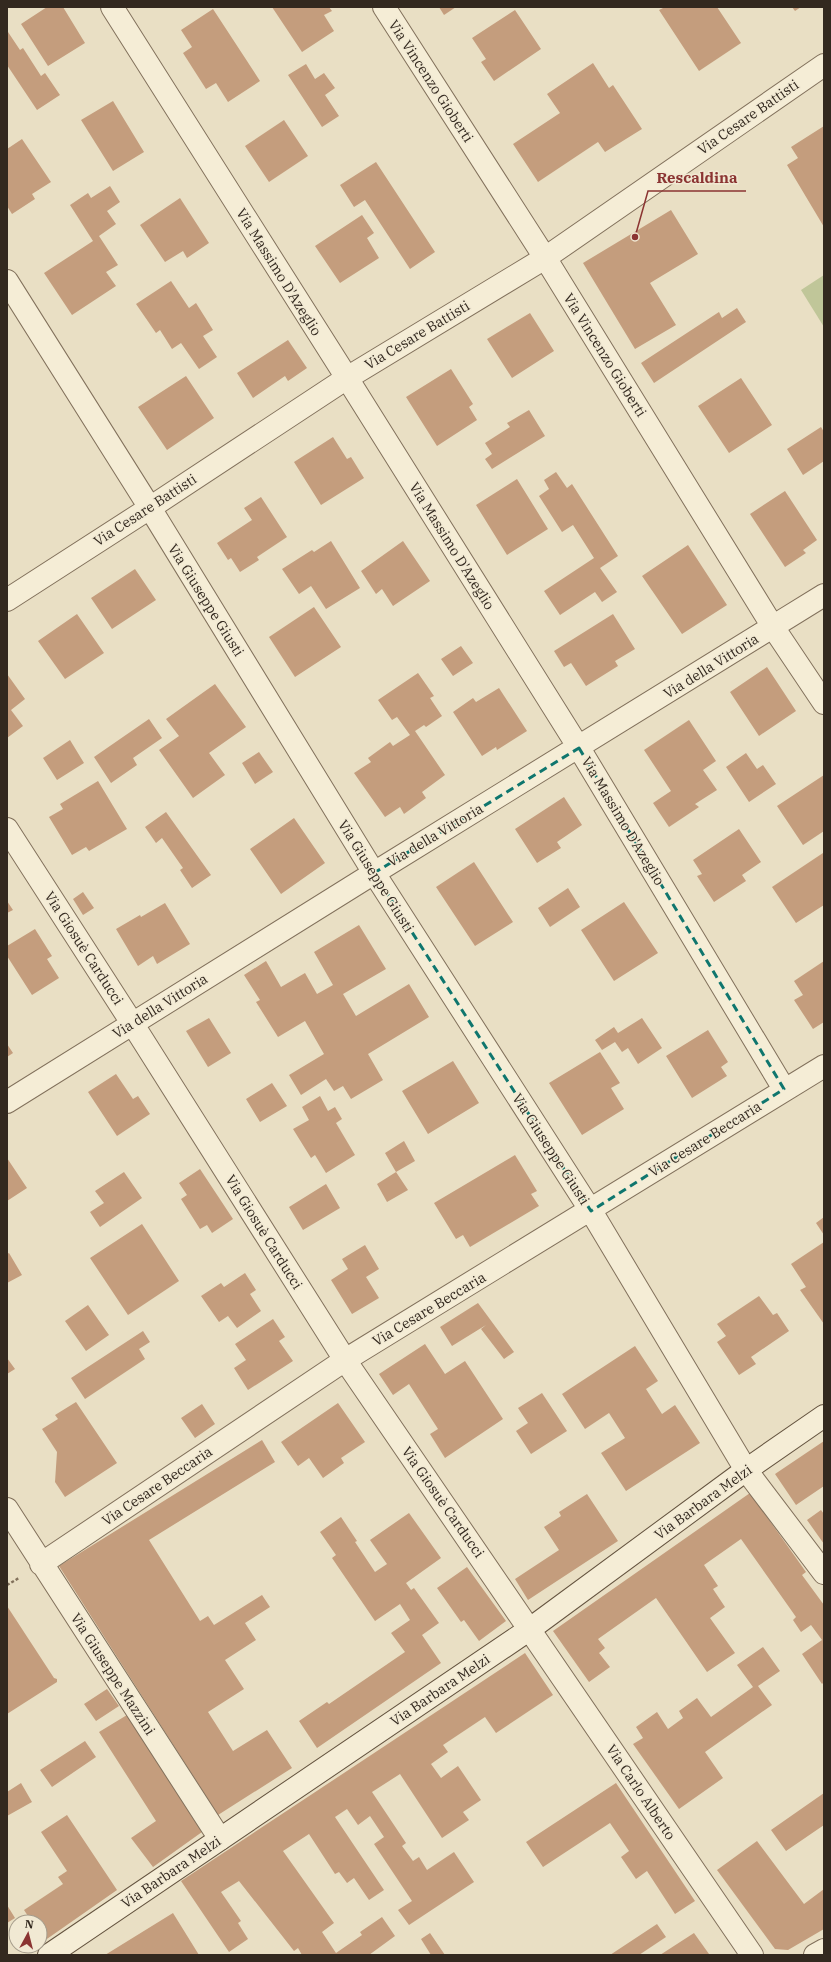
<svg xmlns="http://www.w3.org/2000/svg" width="831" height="1962" viewBox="0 0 831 1962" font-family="'IBM Plex Serif',serif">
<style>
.green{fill:#c0c699}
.building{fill:#c49d7d}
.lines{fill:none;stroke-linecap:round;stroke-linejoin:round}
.street-casing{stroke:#82715c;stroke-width:24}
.secondary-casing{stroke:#64533f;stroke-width:24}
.path{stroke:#82715c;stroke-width:2.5;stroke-dasharray:3 2;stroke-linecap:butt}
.street{stroke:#f5edd6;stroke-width:22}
.secondary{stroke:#f5edd6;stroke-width:22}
.marked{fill:none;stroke:#0f766e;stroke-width:3;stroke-dasharray:8 5;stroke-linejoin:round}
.labels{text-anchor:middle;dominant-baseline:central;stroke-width:3;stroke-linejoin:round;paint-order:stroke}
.street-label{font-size:14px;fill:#33291f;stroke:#f1e9d3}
.leader{fill:none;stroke:#8b3432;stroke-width:1.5}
.callout-dot{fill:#8b3432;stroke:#f1e9d3;stroke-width:1.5}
.callout-label{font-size:15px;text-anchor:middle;font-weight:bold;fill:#8b3432;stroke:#f1e9d3;stroke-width:3;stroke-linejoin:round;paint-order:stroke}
</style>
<rect width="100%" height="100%" fill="#e9dfc4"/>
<path class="green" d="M824,275V327L801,290Z"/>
<path class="building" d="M47,7H63L85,43L48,66L21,24Z
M272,7H329L332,11L324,15L334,31L302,52Z
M439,7H456L444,15Z
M665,7H717L741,43L699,71L659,10Z
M792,7H801L795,11Z
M213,9L260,81L228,102L216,83L206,89L183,53L192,47L181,30Z
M515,10L541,49L494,81L481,62L486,59L472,38Z
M8,32L20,50L23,48L41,76L45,73L60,95L37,110L7,65Z
M593,63L609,88L613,85L642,129L605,152L598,142L538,182L513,144L560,113L547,94Z
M306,64L315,79L324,73L335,88L325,95L339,116L322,127L288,75Z
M113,101L144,152L113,171L81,120Z
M284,120L308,156L269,182L245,146Z
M824,126V227L787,165L798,158L791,147Z
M22,139L51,182L32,194L35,199L12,214L7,206V149Z
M376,162L435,252L410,269L365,200L354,207L340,185Z
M110,186L120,202L107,211L116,224L99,236L118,265L106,272L116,286L72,315L44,273L93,241L70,205L88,193L91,198Z
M180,198L209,243L187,258L183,251L165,262L140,225Z
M671,210L698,254L650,283L676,325L635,349L583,263Z
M362,215L374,233L367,238L379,258L340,283L315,246Z
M171,281L189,308L196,303L213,330L203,336L217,357L199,369L181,343L172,349L160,330L156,333L136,304Z
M737,308L746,322L654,383L641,363L719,312L722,318Z
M530,313L554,351L512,378L487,339Z
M288,340L307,368L288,381L285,376L253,398L237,373Z
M451,369L473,404L469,407L477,420L437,446L406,397Z
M186,376L214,418L167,450L138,407Z
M741,378L772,425L729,453L698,406Z
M529,410L545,436L492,469L485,459L492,454L485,443L510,427L507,423Z
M821,427L824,432V461L803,475L787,449Z
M333,437L347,459L351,457L364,478L321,505L294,462Z
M556,472L567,488L572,484L618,556L600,568L617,592L602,602L595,592L560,615L544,591L594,558L573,525L562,532L539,496L549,489L544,480Z
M517,479L548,529L507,555L476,505Z
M785,491L817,540L803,550L806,553L785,567L750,514Z
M261,497L287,537L257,557L259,560L240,572L231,558L228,560L217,543L252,520L244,508Z
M331,541L360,588L326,609L311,586L299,594L282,569L312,550L314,552Z
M403,541L430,581L393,606L382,589L376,594L361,571Z
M688,545L727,605L682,634L642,576Z
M135,569L156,600L112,629L91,598Z
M314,607L341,647L295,677L269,637Z
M77,614L104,653L65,679L38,641Z
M613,614L635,649L615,661L618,666L586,686L571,663L564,667L554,651Z
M461,646L473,663L453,676L441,659Z
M767,667L796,711L759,736L730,692Z
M418,673L434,696L430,698L442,716L426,727L424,725L415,731L445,775L422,792L426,798L404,814L400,807L385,817L354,773L371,762L368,758L390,742L393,746L410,735L397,717L392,720L378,700Z
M7,674L25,699L11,710L23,726L7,738Z
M215,684L246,727L209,753L225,775L193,798L159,750L179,736L166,719Z
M499,688L527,731L497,750L496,747L482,756L453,712L473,698L476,702Z
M149,719L162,738L133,758L137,765L111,783L94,757Z
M689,720L716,761L703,770L717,790L695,804L699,807L669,827L653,803L671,791L644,750Z
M70,740L84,763L57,780L43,758Z
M259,752L273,772L255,784L242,763Z
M746,753L757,769L763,765L776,784L749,802L726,767Z
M824,775V831L803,845L777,806Z
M98,781L127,829L89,851L86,847L72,855L49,817L63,809L60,804Z
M564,797L582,825L557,842L561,848L537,863L515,829Z
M166,812L211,875L192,888L180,870L183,868L162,838L156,843L145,827Z
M294,818L325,863L281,894L250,849Z
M739,829L761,862L742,875L746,881L714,902L697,876L702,874L693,860Z
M823,853L824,905L796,923L772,887Z
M474,862L513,922L475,946L436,887Z
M568,888L580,907L550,927L538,908Z
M83,892L94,908L83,915L73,899Z
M7,901L13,910L7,913Z
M624,902L658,953L614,981L581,930Z
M165,903L190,944L157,964L153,956L138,966L116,929L140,915L141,917Z
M359,925L386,969L343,994L356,1016L409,984L429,1017L368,1054L383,1080L351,1099L343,1086L334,1091L326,1079L301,1095L289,1075L324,1054L305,1021L278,1037L256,1002L260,1000L244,975L266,961L281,987L305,973L317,994L333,985L314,952Z
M35,929L52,956L47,959L59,978L32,995L7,956V946Z
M824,961V1022L813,1029L794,1000L803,995L794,981Z
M209,1018L231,1053L208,1067L186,1031Z
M642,1018L662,1048L638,1064L628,1048L622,1052L615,1042L602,1050L595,1040L614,1027L618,1033Z
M708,1030L728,1062L721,1067L727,1076L692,1098L666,1056Z
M7,1044L13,1053L7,1057Z
M600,1052L620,1083L611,1088L624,1109L582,1135L549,1083Z
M453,1061L479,1103L428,1134L402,1091Z
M116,1074L133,1099L138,1096L150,1114L117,1136L88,1092Z
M272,1083L287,1106L260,1122L246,1099Z
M320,1096L328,1111L335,1107L342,1119L336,1123L355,1155L326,1173L315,1155L311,1158L293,1129L309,1120L302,1107Z
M404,1141L415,1161L396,1172L385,1153Z
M515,1155L537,1191L531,1194L539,1206L470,1247L463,1235L456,1239L434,1203Z
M7,1158L27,1188L7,1201Z
M200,1169L233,1219L212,1233L207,1225L200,1229L181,1199L187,1195L179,1183Z
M124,1172L142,1198L100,1227L90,1212L104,1203L95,1191Z
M396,1172L408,1190L387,1202L377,1184Z
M326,1184L340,1208L303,1230L289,1207Z
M824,1217V1235L816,1223Z
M142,1224L179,1281L128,1315L90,1258Z
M824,1242V1324L800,1290L806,1287L791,1264Z
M365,1245L379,1269L366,1277L379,1298L352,1314L331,1280L348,1269L342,1259Z
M9,1253L22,1275L7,1283V1254Z
M245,1273L256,1290L250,1294L261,1311L237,1328L228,1316L219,1322L201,1296L221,1283L224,1287Z
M759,1296L773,1315L777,1313L789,1331L751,1357L756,1364L739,1375L717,1342L726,1336L717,1324Z
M478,1303L514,1352L504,1359L481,1329L486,1325L452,1346L440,1327Z
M88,1305L109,1335L86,1351L65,1321Z
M273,1319L285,1337L279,1341L293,1361L248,1390L234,1368L246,1360L235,1344Z
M143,1331L150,1342L139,1349L145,1359L85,1399L71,1378Z
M425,1344L445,1374L465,1361L503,1419L445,1458L430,1434L438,1429L409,1384L393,1395L379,1374Z
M635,1346L658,1381L646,1389L662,1414L675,1405L700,1443L626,1491L601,1453L625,1438L609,1413L585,1429L562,1394Z
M7,1358L15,1369L7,1374Z
M542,1393L567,1431L531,1454L516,1431L528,1423L518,1408Z
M76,1402L117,1463L65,1497L55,1482L57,1452L42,1429L58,1419L55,1415Z
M338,1403L365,1442L341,1458L344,1463L323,1478L309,1458L298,1466L281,1442Z
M202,1404L215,1424L195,1438L181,1418Z
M262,1440L275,1462L149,1540L200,1621L208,1616L214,1625L262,1595L270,1607L245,1623L256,1640L225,1660L244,1689L208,1712L233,1751L267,1730L292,1768L218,1815L59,1566Z
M824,1441V1486L796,1505L775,1474Z
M750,1493L806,1572L802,1575L824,1605V1682L822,1684L802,1654L822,1640L811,1625L801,1632L793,1620L796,1617L741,1539L704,1565L718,1586L713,1589L725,1607L710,1618L735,1653L707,1672L656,1598L598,1639L605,1648L599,1653L610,1667L589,1682L553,1631Z
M587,1494L618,1541L528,1600L515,1579L559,1550L544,1527L561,1516L559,1512Z
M821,1510L824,1514V1544L807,1520Z
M409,1513L441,1558L406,1583L411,1590L414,1588L439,1623L422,1635L441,1663L317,1748L299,1721L327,1702L329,1704L405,1652L391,1633L410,1620L400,1604L375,1621L332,1558L336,1555L320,1532L341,1517L357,1541L355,1542L375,1572L387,1564L370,1540Z
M467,1567L506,1621L479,1641L464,1620L461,1622L437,1588Z
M7,1606L54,1678L57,1679V1682L7,1714Z
M763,1647L780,1671L758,1686L772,1705L705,1752L723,1778L679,1809L633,1744L643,1738L636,1727L657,1712L668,1729L683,1718L679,1711L697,1698L711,1717L753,1687L737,1665Z
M525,1653L553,1695L496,1733L485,1717L443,1745L448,1752L431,1764L441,1778L458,1766L481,1800L463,1812L469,1820L442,1838L400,1774L372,1792L406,1843L402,1846L413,1861L419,1857L427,1870L454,1852L474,1882L409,1925L398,1910L412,1901L374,1844L384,1837L370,1816L358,1825L347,1809L335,1817L384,1890L369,1900L354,1878L347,1883L339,1872L335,1874L309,1834L283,1851L334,1923L322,1932L336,1953L362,1935L360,1932L382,1917L395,1936L369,1955H302L298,1948L294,1951L239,1881L221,1892L241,1921L238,1923L248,1939L229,1952L181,1881Z
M107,1689L119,1706L96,1721L84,1704Z
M127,1715L202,1832L153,1867L131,1838L156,1821L99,1732Z
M85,1741L96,1757L52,1787L40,1770Z
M21,1783L32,1802L7,1816V1792Z
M616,1783L695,1901L675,1914L647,1871L636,1879L621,1857L629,1851L610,1823L543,1867L526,1842Z
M824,1793V1825L786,1851L771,1830Z
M67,1815L117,1890L44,1941L40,1934V1922H32L24,1910L63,1884L58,1877L67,1871L41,1832Z
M757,1841L804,1904L824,1889V1929L788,1950L775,1949L717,1870Z
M7,1905L15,1918L7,1923Z
M173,1913L199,1955H105Z
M657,1924L666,1937L639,1955H610Z
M430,1933L445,1955H431L421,1939Z
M694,1933L709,1954L660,1955Z"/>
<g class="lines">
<defs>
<path id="street" d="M112,7L347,378L579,748L784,1089
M384,7L549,264L773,627L824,703
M7,281L150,508L374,873L591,1211L746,1470L824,1573
M7,600L142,513L347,378L545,258L824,65
M7,829L132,1023L345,1360L752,1955
M7,1102L374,873L824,595
M7,1509L220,1839
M41,1564L345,1360L824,1066
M815,1955L824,1950"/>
<path id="secondary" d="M49,1955L530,1629L746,1470L824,1416"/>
</defs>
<use href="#street" class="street-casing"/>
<use href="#secondary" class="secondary-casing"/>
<path class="path" d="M7,1585L19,1578"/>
<use href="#street" class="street"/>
<use href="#secondary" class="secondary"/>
</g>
<path class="marked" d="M579,748L784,1089L591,1211L374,873Z"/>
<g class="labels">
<g class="street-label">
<text transform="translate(431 81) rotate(57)">Via Vincenzo Gioberti</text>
<text transform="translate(748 117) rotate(-35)">Via Cesare Battisti</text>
<text transform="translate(279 272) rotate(58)">Via Massimo D'Azeglio</text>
<text transform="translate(417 335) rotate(-31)">Via Cesare Battisti</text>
<text transform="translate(605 355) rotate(58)">Via Vincenzo Gioberti</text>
<text transform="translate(145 510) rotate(-33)">Via Cesare Battisti</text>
<text transform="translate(452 546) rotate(58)">Via Massimo D'Azeglio</text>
<text transform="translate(206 600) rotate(58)">Via Giuseppe Giusti</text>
<text transform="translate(711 666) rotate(-32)">Via della Vittoria</text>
<text transform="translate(623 821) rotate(59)">Via Massimo D'Azeglio</text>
<text transform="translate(435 835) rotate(-31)">Via della Vittoria</text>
<text transform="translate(376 876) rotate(58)">Via Giuseppe Giusti</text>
<text transform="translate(84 948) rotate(57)">Via Giosuè Carducci</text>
<text transform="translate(160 1006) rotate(-32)">Via della Vittoria</text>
<text transform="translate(705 1139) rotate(-32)">Via Cesare Beccaria</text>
<text transform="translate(551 1149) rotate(57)">Via Giuseppe Giusti</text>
<text transform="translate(264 1232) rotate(58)">Via Giosuè Carducci</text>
<text transform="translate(429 1309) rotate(-31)">Via Cesare Beccaria</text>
<text transform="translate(157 1486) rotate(-34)">Via Cesare Beccaria</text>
<text transform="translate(443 1502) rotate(55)">Via Giosuè Carducci</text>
<text transform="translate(703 1502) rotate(-36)">Via Barbara Melzi</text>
<text transform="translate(113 1674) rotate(57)">Via Giuseppe Mazzini</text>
<text transform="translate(440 1690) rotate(-34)">Via Barbara Melzi</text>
<text transform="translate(641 1792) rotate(56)">Via Carlo Alberto</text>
<text transform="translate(171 1872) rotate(-34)">Via Barbara Melzi</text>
</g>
</g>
<path class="leader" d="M635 237L648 191H746"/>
<circle class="callout-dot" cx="635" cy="237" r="4"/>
<g class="callout-label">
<text x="697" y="183">Rescaldina</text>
</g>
<rect width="831" height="1962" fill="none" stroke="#33291f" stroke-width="16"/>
<g transform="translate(28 1934) rotate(7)"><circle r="19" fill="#f1e9d3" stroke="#a59c8b"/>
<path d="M0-3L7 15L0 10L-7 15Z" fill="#8b3432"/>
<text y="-6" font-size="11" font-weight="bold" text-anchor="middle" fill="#33291f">N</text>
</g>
</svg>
